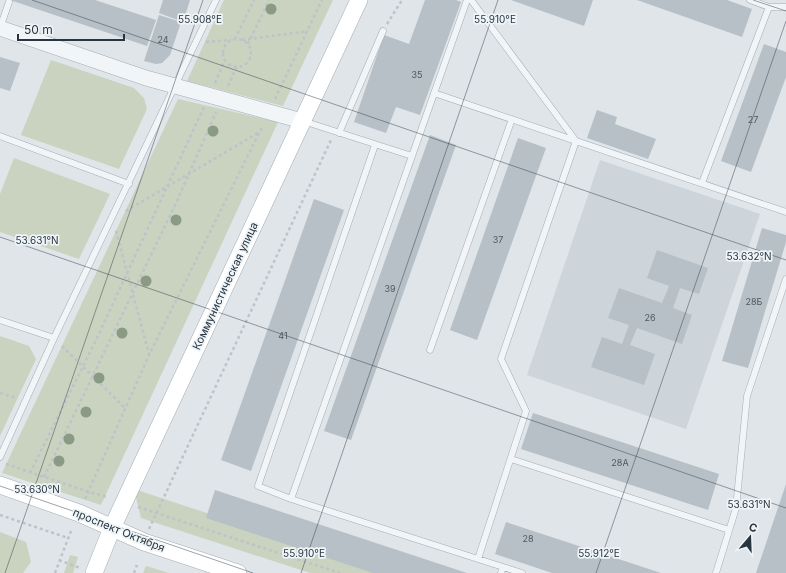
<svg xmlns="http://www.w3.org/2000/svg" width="786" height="573" viewBox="0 0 786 573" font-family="Inter,sans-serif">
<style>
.built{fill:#cdd5db}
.green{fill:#c9d3c0}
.building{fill:#b6c0c6}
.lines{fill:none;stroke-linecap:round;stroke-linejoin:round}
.service-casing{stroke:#a4adb3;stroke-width:7}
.tertiary-casing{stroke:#a4adb3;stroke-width:16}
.secondary-casing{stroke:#a4adb3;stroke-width:18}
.path{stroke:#bdc3c8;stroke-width:2.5;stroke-dasharray:3 3;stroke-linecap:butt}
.service{stroke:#f2f5f7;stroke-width:6}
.tertiary{stroke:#f2f5f7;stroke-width:15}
.secondary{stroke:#fff;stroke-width:17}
.tree{fill:#8a9a85}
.ticks{fill:none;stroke:#273641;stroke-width:1;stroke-opacity:0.45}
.labels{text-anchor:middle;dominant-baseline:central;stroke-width:3.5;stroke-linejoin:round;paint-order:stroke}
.number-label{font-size:9px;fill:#4b5862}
.street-label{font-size:11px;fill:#273641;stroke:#eff4f7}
.ticks-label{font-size:10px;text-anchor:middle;fill:#273641;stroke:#eff4f7;stroke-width:3.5;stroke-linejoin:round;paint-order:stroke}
</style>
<rect width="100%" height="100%" fill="#dfe5e9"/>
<path class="built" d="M600,160L760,214L686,429L527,375Z"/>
<path class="green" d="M224,0H333L283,106L187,81Z
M51,60L134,88L144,98L147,109L119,169L21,135Z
M178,99L278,122L101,505L2,473Z
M14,158L110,194L79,259L0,232V194Z
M0,336L29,346L36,359L0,436Z
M134,489L388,573H310L141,518Z
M0,532L26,542L31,562L23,573H0Z
M70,555L78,557L73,573H64Z
M146,566L169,573H143Z"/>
<path class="building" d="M10,0H95L156,20L147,46Z
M163,0H190L183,22L159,13Z
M425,0H456L461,2L420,115L396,107L386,133L354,122L384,35L409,44Z
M511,0H593L584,26Z
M637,0H727L752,9L742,37Z
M159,15L181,22L170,55L162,63L156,64L144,61Z
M764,44L786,52V77L751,172L721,161Z
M0,57L20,63L10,91L0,88Z
M597,110L617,117L615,124L656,139L648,159L587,138Z
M430,135L456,145L351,440L324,431Z
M518,138L546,148L477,340L450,330Z
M314,199L344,210L251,471L221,460Z
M762,228L786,235V242L748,368L722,361Z
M657,250L708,268L699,294L680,288L673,308L692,315L682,344L637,328L630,345L655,354L644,385L591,367L602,337L622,344L629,325L608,318L619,288L662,303L669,286L647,278Z
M533,413L719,474L708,510L521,449Z
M786,484V573H756Z
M215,490L467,573H373L206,518Z
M506,522L661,573H552L495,554Z"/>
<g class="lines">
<defs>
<path id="service" d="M471,0L576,141L501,359L526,411L478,559
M750,0L769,7H786
M0,28L9,2
M434,93L786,212
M303,121L412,156L467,0
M339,133L383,31
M0,136L129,184
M375,145L258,486L291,499L503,567L501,573
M702,183L769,7
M0,320L54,338
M430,350L512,119
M0,457L54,338L216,0
M511,459L729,530
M291,499L412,156
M503,567L522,573
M716,573L736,508L747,396L786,279"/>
<path id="tertiary" d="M0,28L146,78L302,121"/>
<path id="secondary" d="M0,485L79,513L144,542L238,573
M94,573L112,528L359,0"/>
</defs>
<use href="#service" class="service-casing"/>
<use href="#tertiary" class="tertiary-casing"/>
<use href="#secondary" class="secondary-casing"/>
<path class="path" d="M387,24L402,0
M235,39L254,0
M223 53a14 14 0 1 1 28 0a14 14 0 1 1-28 0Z
M242,40L308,31
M206,42L231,40
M248,44L269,0
M215,83L225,59
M228,86L237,66
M275,99L322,0
M126,211L258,133
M116,231L149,354
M62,346L125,408
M0,393L17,398
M6,464L89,492L108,497
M30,473L97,338L204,107
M44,477L177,201L216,112
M85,499L149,355L263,125
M138,507L340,573
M0,515L68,538
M149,529L331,140
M59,560L80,568
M55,573L71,531
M134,573L137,565"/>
<use href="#service" class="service"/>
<use href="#tertiary" class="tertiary"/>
<use href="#secondary" class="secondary"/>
</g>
<g class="tree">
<circle cx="271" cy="9" r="5.5"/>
<circle cx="213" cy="131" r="5.5"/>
<circle cx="176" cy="220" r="5.5"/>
<circle cx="146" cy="281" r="5.5"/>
<circle cx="122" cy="333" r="5.5"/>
<circle cx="99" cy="378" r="5.5"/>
<circle cx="86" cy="412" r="5.5"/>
<circle cx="69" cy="439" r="5.5"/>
<circle cx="59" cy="461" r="5.5"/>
</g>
<path class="ticks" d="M32,0L786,260M753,0L786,11M0,237L786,508M0,486L253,573M5,573L203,0M301,573L498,0M596,573L786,21"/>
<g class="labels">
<g class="number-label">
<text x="163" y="39">24</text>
<text x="417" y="74">35</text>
<text x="753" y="119">27</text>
<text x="498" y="239">37</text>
<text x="390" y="288">39</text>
<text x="754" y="301">28Б</text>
<text x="650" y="317">26</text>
<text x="283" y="335">41</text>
<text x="620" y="462">28А</text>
<text x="528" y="538">28</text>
</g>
<g class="street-label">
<text transform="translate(225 286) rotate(-65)">Коммунистическая улица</text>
<text transform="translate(119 530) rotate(22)">проспект Октября</text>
</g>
</g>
<g class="ticks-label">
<text x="200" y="23">55.908°E</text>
<text x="495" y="23">55.910°E</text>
<text x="37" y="244">53.631°N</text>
<text x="749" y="260">53.632°N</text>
<text x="37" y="493">53.630°N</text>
<text x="749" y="508">53.631°N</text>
<text x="304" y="557">55.910°E</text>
<text x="599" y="557">55.912°E</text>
</g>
<g transform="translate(750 537) rotate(19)" stroke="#eff4f7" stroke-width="3" paint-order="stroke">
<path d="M0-3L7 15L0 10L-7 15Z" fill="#273641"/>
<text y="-6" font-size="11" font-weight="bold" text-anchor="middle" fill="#273641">С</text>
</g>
<path d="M18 34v6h106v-6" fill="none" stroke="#273641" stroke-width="2"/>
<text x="24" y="34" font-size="12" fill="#273641" stroke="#eff4f7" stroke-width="3" paint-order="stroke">50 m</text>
</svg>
